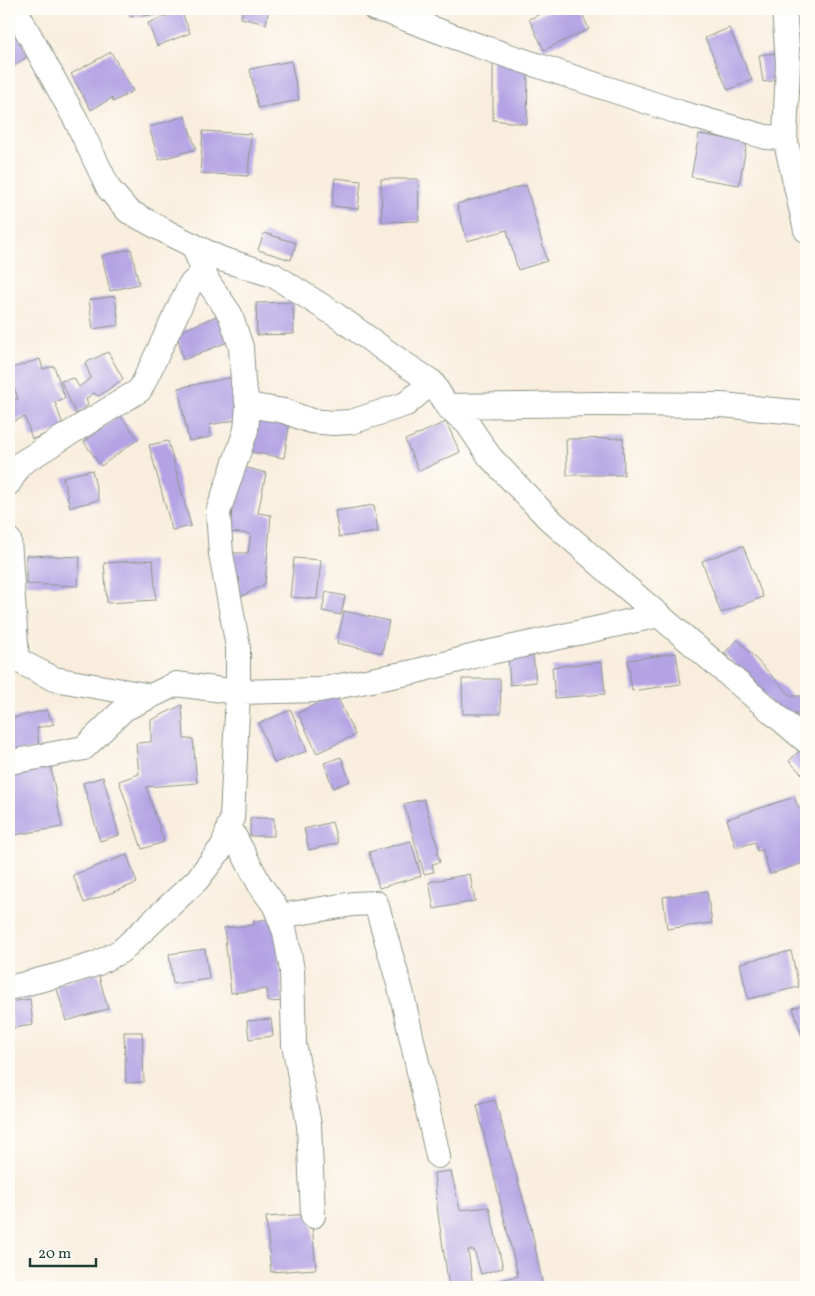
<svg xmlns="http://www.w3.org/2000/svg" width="815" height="1296" viewBox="0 0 815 1296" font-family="Vollkorn,serif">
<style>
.building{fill:#b3a3e4}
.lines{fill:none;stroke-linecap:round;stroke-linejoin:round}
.minor-casing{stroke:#8c9689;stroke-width:26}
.minor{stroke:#fff;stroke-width:24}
</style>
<rect width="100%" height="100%" fill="#fdfcf7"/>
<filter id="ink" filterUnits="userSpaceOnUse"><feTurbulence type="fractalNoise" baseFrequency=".02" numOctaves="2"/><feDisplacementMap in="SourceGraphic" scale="10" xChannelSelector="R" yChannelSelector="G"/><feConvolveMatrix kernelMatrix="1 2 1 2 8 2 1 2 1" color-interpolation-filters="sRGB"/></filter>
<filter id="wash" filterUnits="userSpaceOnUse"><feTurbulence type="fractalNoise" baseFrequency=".0096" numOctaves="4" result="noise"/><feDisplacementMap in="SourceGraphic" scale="20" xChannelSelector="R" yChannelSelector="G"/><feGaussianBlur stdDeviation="1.12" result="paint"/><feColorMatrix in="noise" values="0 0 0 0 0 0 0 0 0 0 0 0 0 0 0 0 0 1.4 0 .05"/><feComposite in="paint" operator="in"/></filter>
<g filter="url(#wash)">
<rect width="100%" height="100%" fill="#f9eede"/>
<g id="blocks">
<path class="building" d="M129,9H163V14L130,17Z
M243,9H269L266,24L241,18Z
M552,9H580L589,29L544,50L529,19Z
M181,10L190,33L157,46L148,23Z
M9,19L30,55L9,69Z
M729,28L752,80L728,90L705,38Z
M111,52L133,91L113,102L112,98L91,110L71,74Z
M775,53L779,80L763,82L759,55Z
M493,58L528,69L527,124L493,120Z
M291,61L299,100L258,108L250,69Z
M185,116L196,149L159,160L149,127Z
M203,131L251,134L248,176L200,173Z
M699,134L747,142L739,185L691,177Z
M335,178L361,181L358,209L332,206Z
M381,179H418L419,221L382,222Z
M526,185L547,261L518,270L507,230L467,241L457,204Z
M264,233L296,243L291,260L258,250Z
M131,249L139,284L110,291L102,256Z
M115,296L119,325L93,329L89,300Z
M293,302L294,334L257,335L256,303Z
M219,315L230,341L183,360L177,333Z
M108,352L123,379L99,396L93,393L86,399L88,405L76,414L61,381L74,378L79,387L91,378L85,363Z
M40,359L43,369L54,366L65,398L55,402L64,428L32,439L25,417L11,422L9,416V402L18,399L9,373V369Z
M233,377L241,419L209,425L211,437L189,441L178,388Z
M120,415L138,439L101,466L84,442Z
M257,415L290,421L284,458L251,452Z
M446,422L460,452L419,471L405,440Z
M623,438L624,475H567L566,439Z
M168,441L191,526L172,530L149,445Z
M244,467L266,473L258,513L271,515L265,584L237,599L240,578H233L230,553H248L251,534L230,532L232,509Z
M92,470L99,500L70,507L63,477Z
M374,505L378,532L339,537L335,511Z
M743,546L763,597L721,613L702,561Z
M26,555L80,557L78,586L26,584Z
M294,558L321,560L317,599L290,597Z
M153,560L156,600L107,603L104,563Z
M326,592L345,596L341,615L322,611Z
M344,611L389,621L382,653L337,643Z
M738,640L791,696H806V714H781L724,653Z
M676,653L681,684L632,691L628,660Z
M533,655L536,682L510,685L508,657Z
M602,662L605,694L555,698L552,667Z
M462,679H500L501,714H463Z
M336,694L355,735L317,753L298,713Z
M182,705L184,739H193L197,783L146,787L164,842L142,849L119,781L139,774L136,743L151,742V720Z
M46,710L54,724L37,728L39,748L9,753V719Z
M291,710L307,751L274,763L259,723Z
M801,749L806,755V778L789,761Z
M341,757L350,781L333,788L324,763Z
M50,763L62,827L9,836V770Z
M103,777L119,835L100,841L83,783Z
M794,797L798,807L806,804V862L770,874L762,850L757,851L755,842L736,848L727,819Z
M424,799L439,852H437L440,862L432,864L434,872L424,874L404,804Z
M250,818H274V836H250Z
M332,822L338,843L309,850L304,829Z
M411,841L421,876L379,888L369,852Z
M127,855L137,883L84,903L73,875Z
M470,874L475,901L434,909L429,882Z
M707,891L712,923L667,929L663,897Z
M275,918L283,1001L268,1002L267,989L231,993L224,928L254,925V921Z
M205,949L209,979L173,984L169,954Z
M791,951L799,987L748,999L740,963Z
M98,973L108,1009L66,1021L56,985Z
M30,999L33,1025L13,1028L9,1002Z
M806,1004V1041L804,1042L793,1008Z
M271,1019L273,1036L249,1039L247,1021Z
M124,1032H142L144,1082L126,1083Z
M495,1100L531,1227L543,1287H449L438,1214L434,1173L451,1171L460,1210L489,1207L503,1268L481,1274L474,1250H468L473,1286L518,1276L477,1105Z
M311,1214L316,1269L271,1272L266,1217Z"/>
</g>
</g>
<g filter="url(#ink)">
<use href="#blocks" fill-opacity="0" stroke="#8c9689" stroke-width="1"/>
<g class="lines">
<defs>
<path id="minor" d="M15,9L76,120L109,189L128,211L176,237L221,259L273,275L336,315L400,361L432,382L447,406L598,404L722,405L806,413
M375,9L388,12L479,46L681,113L766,137L785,138
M784,9L788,62L785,138L806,230
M248,405L284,411L311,421L333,423L351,422L406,404L432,382
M447,406L467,423L490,457L548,518L619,581L806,741
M9,483L20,464L140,390L190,285L204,272
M9,540L17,660L54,679L151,696
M9,762L33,758L84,748L124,709L176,684L238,692L319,690L413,672L482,654L659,615
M229,826L260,885L275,906L285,932L292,970L294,1044L309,1125L313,1216
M279,916L353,904L376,903L401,991L438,1156
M9,988L63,974L96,964L121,951L197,880L223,846L232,819L238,692V647L221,554L218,512L246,430L248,405L243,383L241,347L230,314L208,282L193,245"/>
</defs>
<use href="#minor" class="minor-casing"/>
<use href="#minor" class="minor"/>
</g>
</g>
<rect width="815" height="1296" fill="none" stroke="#fdfcf7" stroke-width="30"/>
<path d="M30 1258v8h66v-8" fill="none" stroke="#1f3d34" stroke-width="2.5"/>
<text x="38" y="1258" font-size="15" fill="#1f3d34" stroke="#fdfcf7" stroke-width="4" paint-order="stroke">20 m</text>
</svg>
